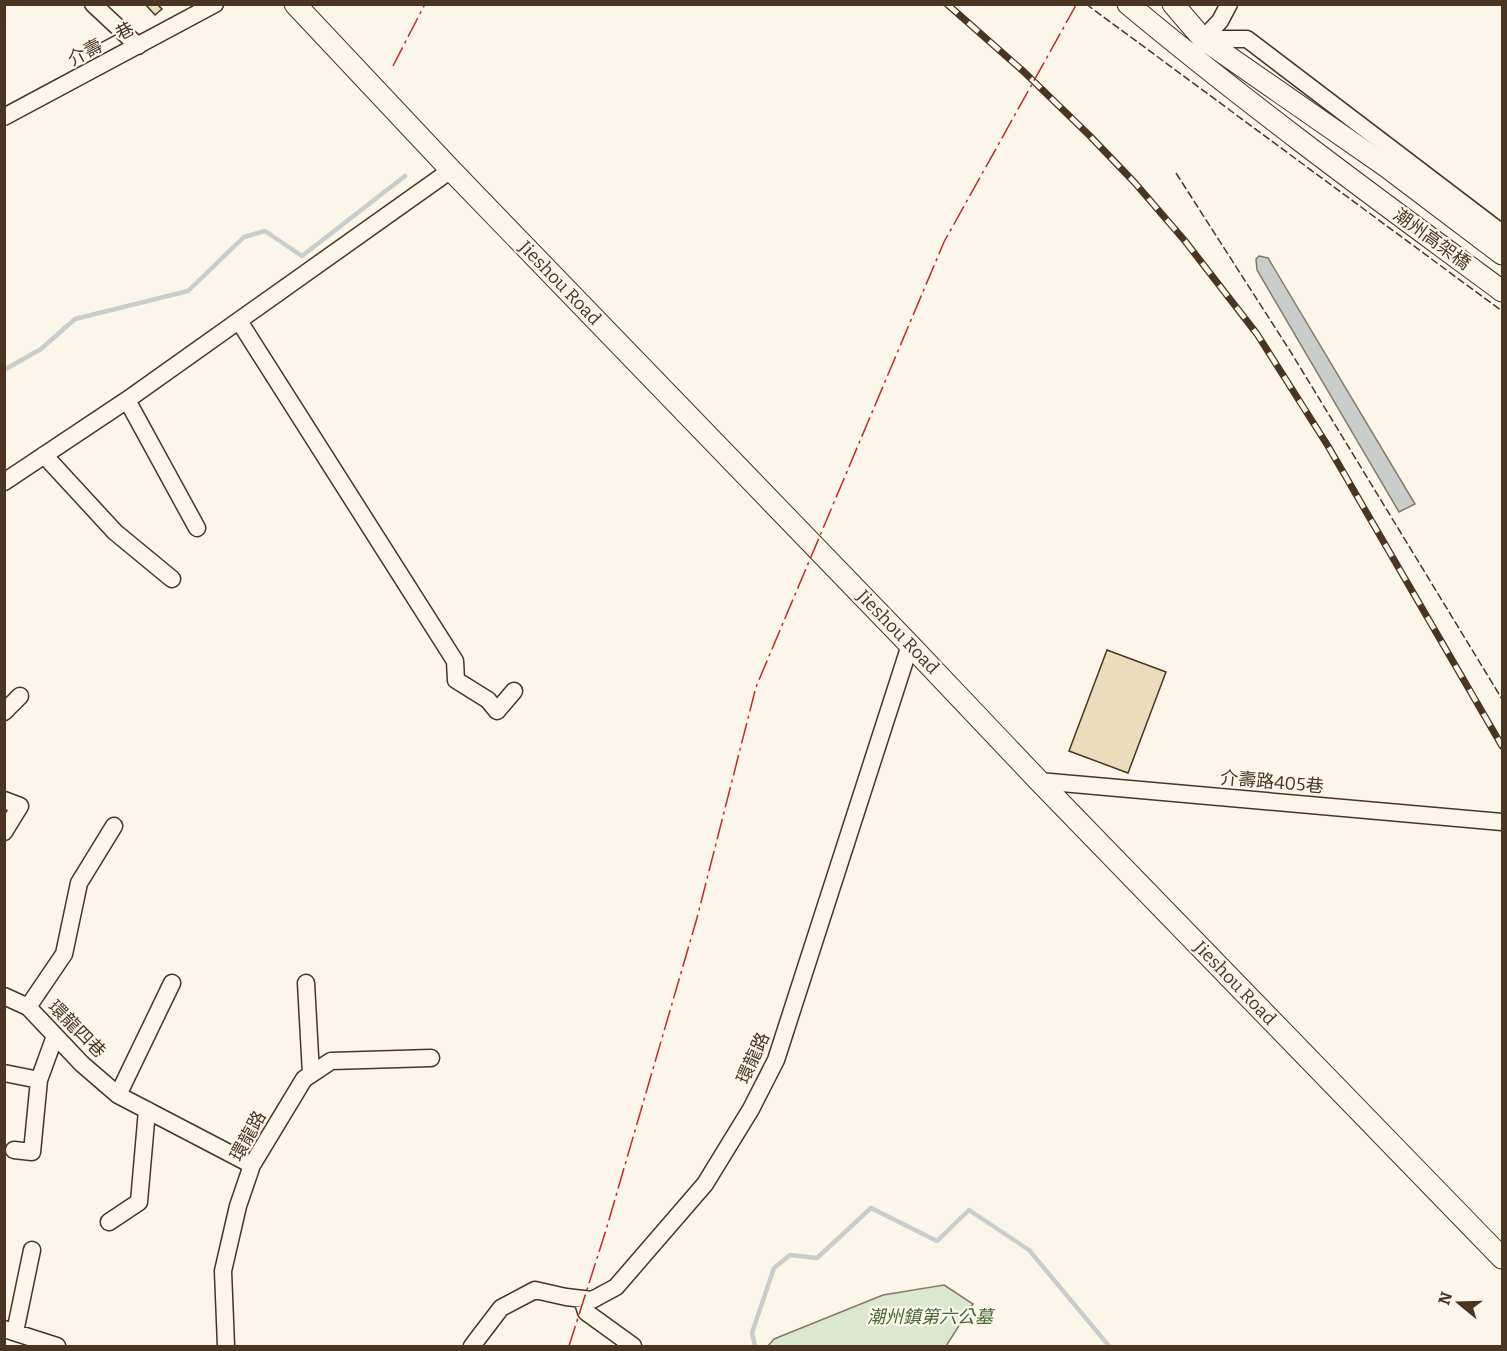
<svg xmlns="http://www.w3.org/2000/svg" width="1507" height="1351" viewBox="0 0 1507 1351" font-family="Bitter,'Noto Sans TC',serif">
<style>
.green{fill:#dce7d0;stroke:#887966;stroke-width:1.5}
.water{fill:#c9cecd;stroke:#887966;stroke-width:1.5}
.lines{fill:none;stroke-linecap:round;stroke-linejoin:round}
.stream{stroke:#c9cecd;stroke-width:4.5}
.building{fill:#ecdcbc;stroke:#4a3520;stroke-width:1.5}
.minor-casing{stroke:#4a3520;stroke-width:19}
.major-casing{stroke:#4a3520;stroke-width:23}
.minor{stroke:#fbf6e9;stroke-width:16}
.major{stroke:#fbf6e9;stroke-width:21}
.rail-casing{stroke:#4a3520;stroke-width:7}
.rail{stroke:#fbf6e9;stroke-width:4.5;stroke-dasharray:14;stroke-linecap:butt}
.fence{stroke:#4a3520;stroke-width:1.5;stroke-dasharray:8 3;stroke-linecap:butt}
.power{stroke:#c62828;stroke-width:1.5;stroke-dasharray:21 4.5 3 4.5;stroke-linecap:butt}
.labels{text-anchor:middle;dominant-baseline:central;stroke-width:4.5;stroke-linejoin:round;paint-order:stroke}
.street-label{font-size:18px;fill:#4a3520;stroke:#fbf6e9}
.park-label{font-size:18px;font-style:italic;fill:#436837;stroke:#fbf6e9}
</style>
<rect width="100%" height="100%" fill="#fbf6e9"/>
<path class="green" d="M944,1285L973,1304L946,1346H768L774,1339L883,1295Z"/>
<path class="water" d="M1259,256L1268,258L1415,504L1399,512L1257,270L1256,259Z"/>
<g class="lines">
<path class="stream" d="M4,370L41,349L75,319L188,291L244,237L265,231L302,256L405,176
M755,1346L752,1333L774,1268L790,1255L817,1258L871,1208L937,1241L969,1210L1029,1250L1109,1346"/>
</g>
<path class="building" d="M145,4H157L162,9L155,15Z
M1107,650L1166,672L1128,773L1069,751Z"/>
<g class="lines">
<defs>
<path id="minor" d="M93,4L138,46
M1203,39H1247L1502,233
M1203,39L1220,21L1229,4
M4,117L215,4
M239,321L455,661L456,680L488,700L497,711L514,691
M127,400L197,528
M44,455L115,532L172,579
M4,482L127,400L451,170
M4,712L20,696
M1039,781L1502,822
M4,800L20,806L4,832
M306,983L311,1074
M4,996L28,1007L82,1064L118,1095L252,1165
M28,1007L64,954L79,883L114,826
M4,1073L39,1080
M118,1095L172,983
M14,1150L32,1152L39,1080L55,1036
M109,1222L139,1202L147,1110
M582,1299L586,1312L633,1346
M4,1329L57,1346
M15,1332L32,1250
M226,1346L223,1271L238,1206L252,1165L304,1079L331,1061L431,1058
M472,1346L501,1308L535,1290L566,1297L592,1300L616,1287L705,1184L751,1109L776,1060L910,645"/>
<path id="major" d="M295,4L451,170L910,645L1039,781L1502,1258
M1128,4C1249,105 1376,198 1502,291
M1173,4L1203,39L1387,167L1502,254"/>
</defs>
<use href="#minor" class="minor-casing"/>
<use href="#major" class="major-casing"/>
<use href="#minor" class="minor"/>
<use href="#major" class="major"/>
<defs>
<path id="rail" d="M947,4L1023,71L1090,136L1135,183L1185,241L1257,334L1328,446L1502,746"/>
</defs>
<use href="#rail" class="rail-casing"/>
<use href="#rail" class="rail"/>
<path class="fence" d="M1086,4L1502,311
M1176,173L1292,354L1502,699"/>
<path class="power" d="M393,66L425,4
M569,1346L606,1230L697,918L756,687L944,242L1075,7L1074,4"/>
</g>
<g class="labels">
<g class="street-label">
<text transform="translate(101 44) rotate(-28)">介壽一巷</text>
<text transform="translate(1432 239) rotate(36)">潮州高架橋</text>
<text transform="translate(560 283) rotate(46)">Jieshou Road</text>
<text transform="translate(898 632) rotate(46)">Jieshou Road</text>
<text transform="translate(1272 782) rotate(5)">介壽路405巷</text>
<text transform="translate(1235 983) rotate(46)">Jieshou Road</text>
<text transform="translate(77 1029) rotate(45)">環龍四巷</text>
<text transform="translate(753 1058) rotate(-66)">環龍路</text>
<text transform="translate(248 1136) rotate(-61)">環龍路</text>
</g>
<g class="park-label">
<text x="930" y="1317">潮州鎮第六公墓</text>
</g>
</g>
<rect width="1507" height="1351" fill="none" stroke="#4a3520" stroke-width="12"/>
<g transform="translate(1459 1303) rotate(289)" stroke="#fbf6e9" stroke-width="4.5" paint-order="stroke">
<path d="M0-4.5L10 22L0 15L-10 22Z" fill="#4a3520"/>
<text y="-9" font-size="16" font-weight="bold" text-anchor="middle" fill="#4a3520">N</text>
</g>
</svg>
